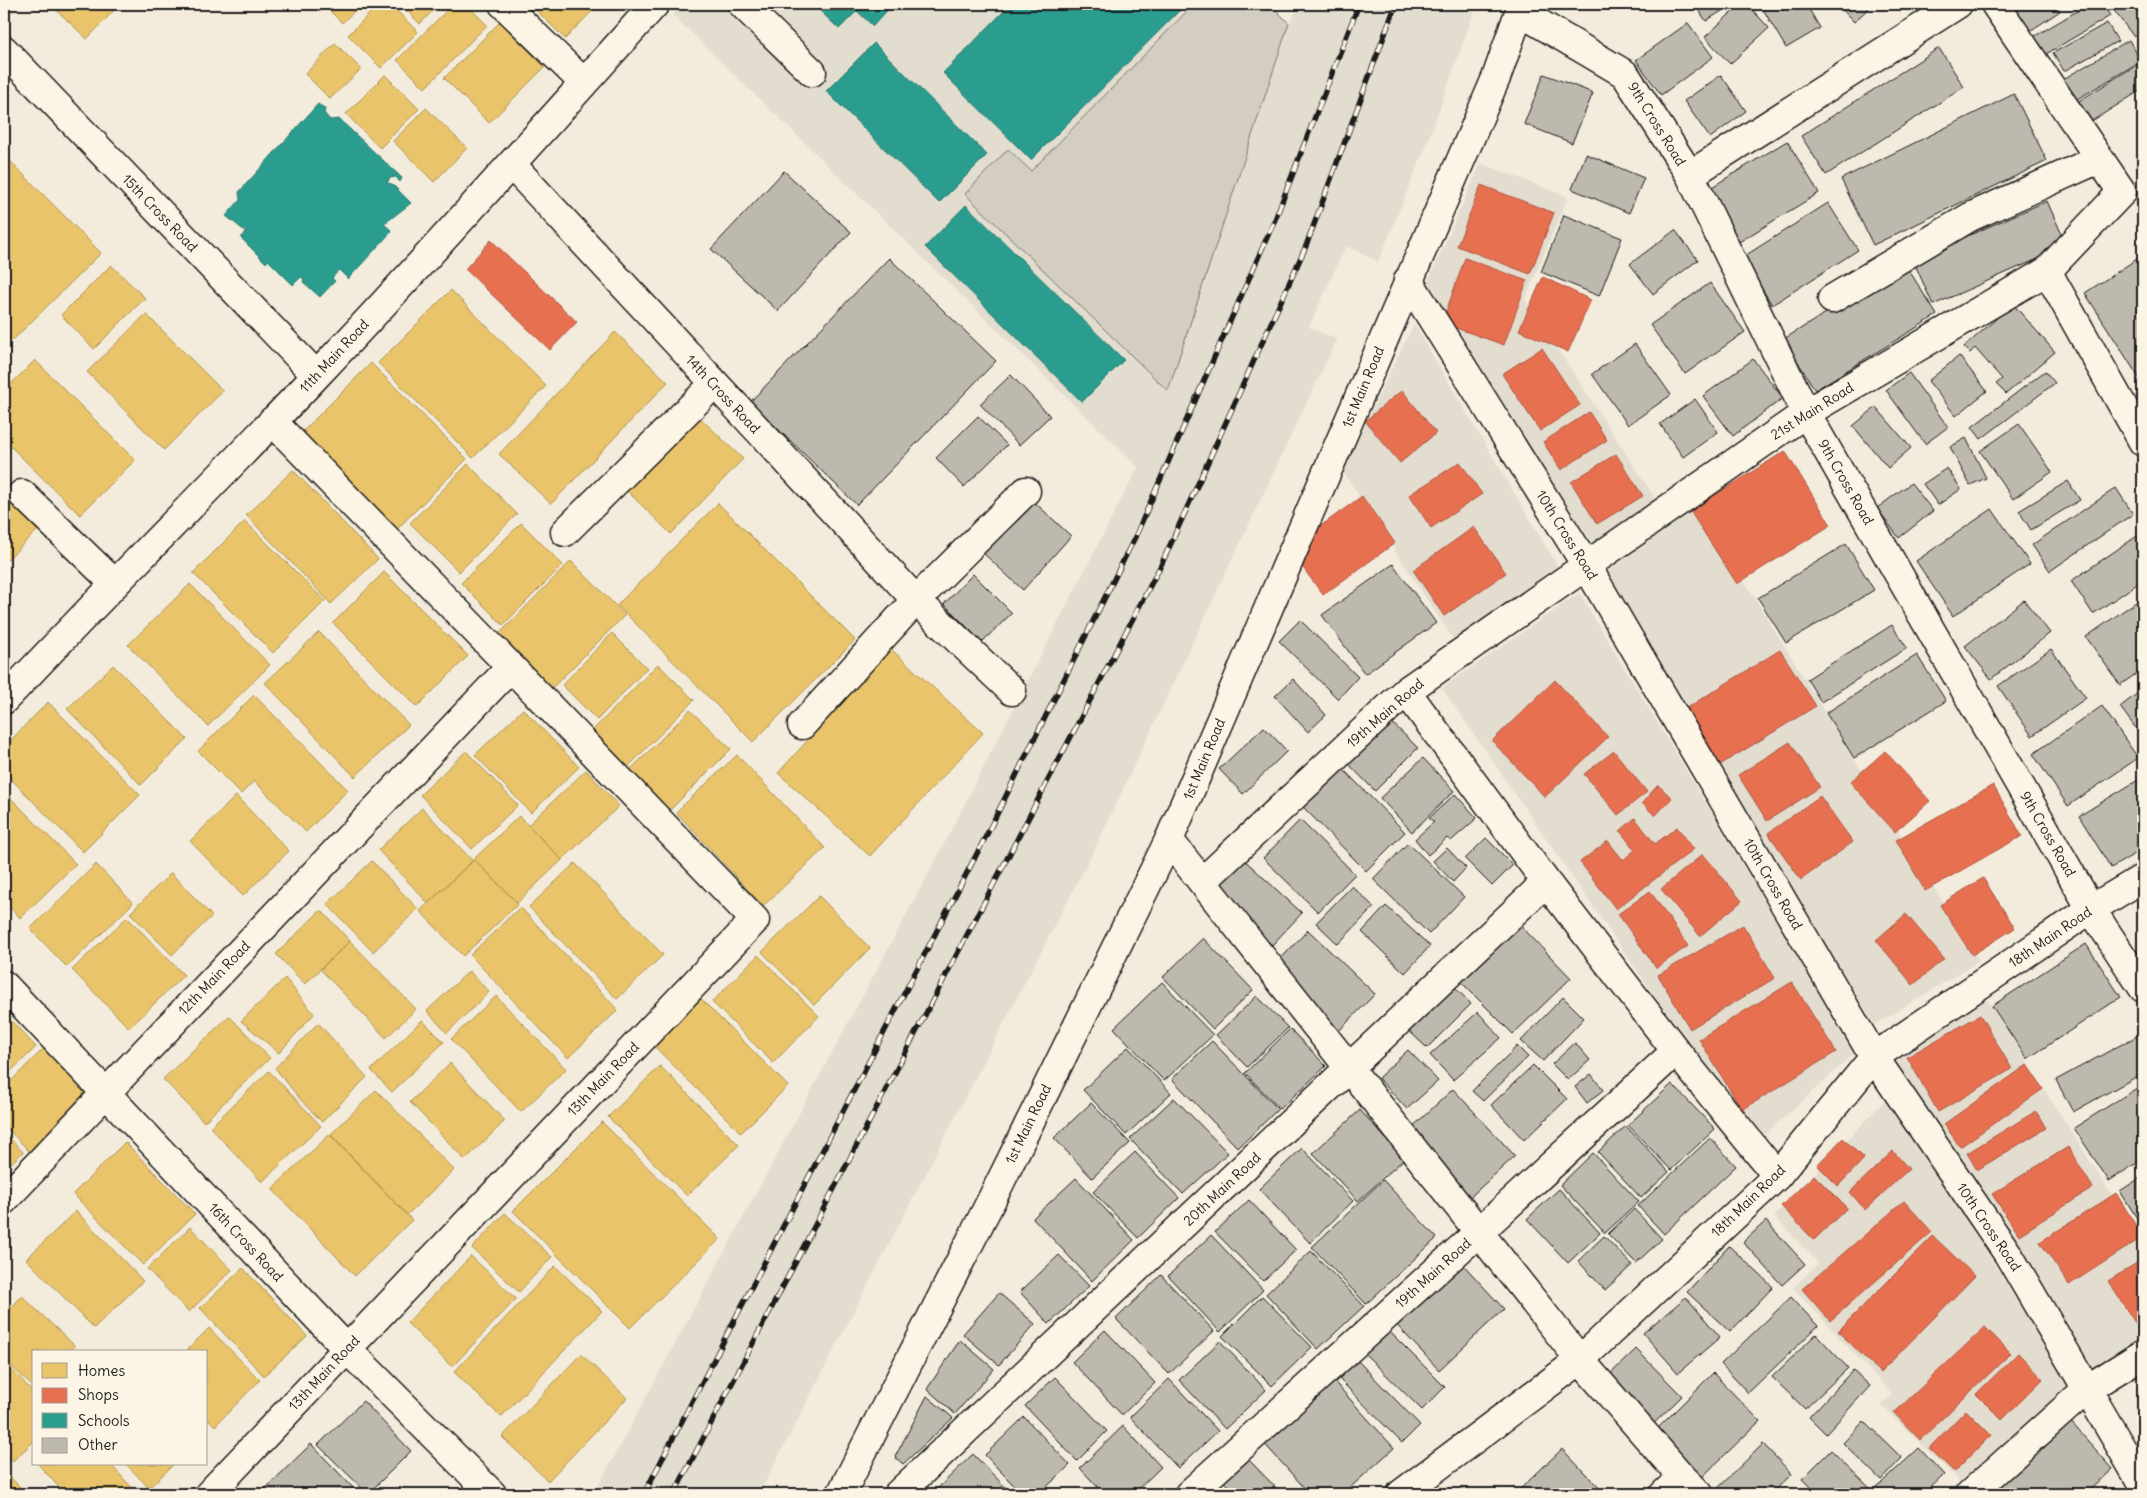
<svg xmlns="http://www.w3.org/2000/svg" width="2147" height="1498" viewBox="0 0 2147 1498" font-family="Delius,sans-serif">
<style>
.built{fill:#e3ddcf}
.green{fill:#d3cec1;stroke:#78756e}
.homes{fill:#e9c46a;stroke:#ac9253}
.shops{fill:#e76f51;stroke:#aa5641}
.schools{fill:#2a9d8f;stroke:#26766c}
.building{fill:#beb9ae;stroke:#1c1c1c}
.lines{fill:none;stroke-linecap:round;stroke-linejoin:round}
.minor-casing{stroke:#1c1c1c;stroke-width:31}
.major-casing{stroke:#1c1c1c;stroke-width:31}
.minor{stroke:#fcf5e5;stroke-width:28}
.major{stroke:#fcf5e5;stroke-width:28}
.rail-casing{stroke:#1c1c1c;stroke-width:5.5}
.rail{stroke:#fcf5e5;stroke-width:4;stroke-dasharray:11;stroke-linecap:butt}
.labels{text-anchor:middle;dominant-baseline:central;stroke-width:5;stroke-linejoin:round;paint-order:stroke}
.street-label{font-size:14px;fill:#1c1c1c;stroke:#fcf5e5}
</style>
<rect width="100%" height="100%" fill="#f3ecdd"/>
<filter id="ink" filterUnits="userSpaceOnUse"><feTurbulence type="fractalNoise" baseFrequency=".02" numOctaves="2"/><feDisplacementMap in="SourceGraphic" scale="10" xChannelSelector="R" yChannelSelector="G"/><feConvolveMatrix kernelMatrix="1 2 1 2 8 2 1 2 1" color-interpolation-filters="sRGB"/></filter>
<g filter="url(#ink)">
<path class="built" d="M683,4H1270L1289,23L1301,4H1477L1426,146L1378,262L1346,246L1309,327L1337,339L1093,852L759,1494H594L931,869L1138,467L673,15Z
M1481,163L1568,197L1525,299L1657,501L1584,549L1424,290Z
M1414,324L1558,567L1453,639L1342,470Z
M1696,503L1979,961L1875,1025L1592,567Z
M1579,593L1856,1052L1756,1143L1442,688Z
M1984,995L2143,1244V1338L2090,1372L1889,1056Z
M1889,1096L2070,1385L1960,1482L1881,1405L1892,1394L1793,1288L1818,1263L1774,1216Z"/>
<path class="green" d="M1194,4H1270L1289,23L1168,391L965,194L1008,149L1031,171Z"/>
<path class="homes" d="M50,4H120L87,39Z
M323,4H362L342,23Z
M379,4H390L418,32L381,68L348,35Z
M400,4H439L420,24Z
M453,4H466L487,25L425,88L397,60Z
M530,4H599L565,39Z
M500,22L545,67L489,123L444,78Z
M335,43L361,69L330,99L305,74Z
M385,75L419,109L380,148L346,114Z
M426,108L467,148L434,182L393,141Z
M4,155L101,253L12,341L4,333Z
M111,265L145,298L94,349L61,315Z
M451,290L546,386L473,458L378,363Z
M146,314L223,391L164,450L87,372Z
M615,332L668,382L551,504L499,454Z
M35,360L135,460L80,515L4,440V391Z
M371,363L467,459L394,532L298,436Z
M694,412L743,459L671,534L623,487Z
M468,464L517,514L459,572L410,523Z
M293,470L378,559L331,604L246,515Z
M4,482L45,523L4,563Z
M718,503L855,640L753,742L617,605Z
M245,521L325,601L273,653L193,573Z
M521,523L563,565L503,625L461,583Z
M571,561L625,615L551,689L498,635Z
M384,572L468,656L417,707L333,623Z
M190,584L270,665L208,726L128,645Z
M319,632L409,725L355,777L265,683Z
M612,633L647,668L597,720L562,685Z
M891,649L983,733L870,856L778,773Z
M658,664L694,700L623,772L587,736Z
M113,665L187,739L141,785L67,709Z
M254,695L348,790L306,832L254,781L241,794L198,751Z
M48,702L140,795L83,852L4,772V747Z
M523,709L579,767L531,813L475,755Z
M690,710L731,749L666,814L626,774Z
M466,751L518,805L472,849L420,795Z
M737,755L825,848L763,906L676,812Z
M586,770L619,806L562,860L528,825Z
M4,791L76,864L20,918L4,901Z
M236,796L289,851L243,896L190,841Z
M422,808L473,861L428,903L378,850Z
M519,816L562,860L517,903L474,859Z
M474,859L518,904L463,956L420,911Z
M372,861L418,909L373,952L327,904Z
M575,863L663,955L617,999L529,907Z
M96,864L133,903L67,967L30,929Z
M171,873L212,916L172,955L130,913Z
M819,896L870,948L814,1005L762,952Z
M520,907L618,1010L568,1058L470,955Z
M321,910L350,941L305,984L276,954Z
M127,917L184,975L129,1028L72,970Z
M350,941L416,1009L386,1038L320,969Z
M758,955L819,1016L773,1063L712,1002Z
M469,971L489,992L447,1033L427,1011Z
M285,978L314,1014L279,1053L241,1021Z
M496,996L566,1069L521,1112L451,1039Z
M701,999L788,1086L741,1133L654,1046Z
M4,1013L36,1047L4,1078Z
M229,1016L270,1058L204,1122L163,1079Z
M422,1020L444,1042L392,1092L371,1070Z
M318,1023L367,1077L322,1122L300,1099L275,1068Z
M44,1048L89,1094L30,1152L4,1125V1088Z
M450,1063L505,1121L465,1160L410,1102Z
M660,1066L739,1145L687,1196L608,1117Z
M269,1071L321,1126L262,1182L210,1127Z
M376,1090L454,1170L407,1215L330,1135Z
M602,1122L720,1239L630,1328L513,1211Z
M4,1132L23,1152L4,1170Z
M330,1134L412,1220L355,1276L272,1189Z
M125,1142L195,1214L143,1265L73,1194Z
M76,1211L143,1281L94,1328L26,1259Z
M505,1213L552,1257L519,1292L472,1248Z
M190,1227L232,1270L189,1312L147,1269Z
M471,1256L516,1299L452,1367L407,1323Z
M555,1266L602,1311L501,1417L454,1372Z
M243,1268L307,1336L264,1376L200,1308Z
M22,1296L75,1346L70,1352H34V1388L4,1359V1315Z
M209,1328L260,1380L215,1426L206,1417V1352H185Z
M581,1354L627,1398L548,1481L502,1437Z
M4,1361L34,1393V1441L13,1461L4,1452Z
M38,1464H110L138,1494H65Z
M126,1464H174L149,1488Z
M9,1476L27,1494H4V1481Z"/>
<path class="shops" d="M1481,185L1554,213L1530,274L1457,246Z
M491,240L577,322L550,350L465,269Z
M1465,258L1527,281L1504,345L1442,323Z
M1543,277L1591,300L1568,352L1519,330Z
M1542,348L1580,405L1540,431L1502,374Z
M1402,390L1436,433L1400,463L1365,421Z
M1589,412L1607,440L1561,470L1543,442Z
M1785,451L1831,525L1737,584L1690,511Z
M1616,454L1643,496L1597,524L1571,482Z
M1460,462L1482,494L1431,528L1409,495Z
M1362,496L1395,543L1323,595L1289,549Z
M1474,527L1506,573L1444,616L1413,570Z
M1780,650L1816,706L1720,765L1685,709Z
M1555,680L1608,737L1545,797L1492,741Z
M1790,742L1820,787L1767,821L1738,775Z
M1614,751L1647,792L1618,815L1584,774Z
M1885,751L1930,801L1895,832L1850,782Z
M1658,785L1672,798L1655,816L1642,803Z
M1993,785L2022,836L1925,891L1896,840Z
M1820,796L1853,842L1801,880L1768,833Z
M1635,818L1655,844L1677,827L1694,849L1616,909L1580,862L1608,841L1623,860L1635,850L1620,831Z
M1703,854L1742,901L1700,936L1661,889Z
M1983,878L2015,928L1972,955L1940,905Z
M1650,891L1688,946L1656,968L1618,914Z
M1906,914L1944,959L1913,985L1876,940Z
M1743,925L1775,978L1690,1029L1658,975Z
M1792,982L1836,1052L1742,1110L1699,1039Z
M1980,1015L2012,1069L1938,1112L1907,1057Z
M2027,1065L2043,1089L1960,1147L1944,1124Z
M2036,1111L2046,1128L1977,1170L1967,1153Z
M1843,1138L1864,1159L1838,1186L1817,1165Z
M2068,1147L2093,1188L2019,1235L1992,1194Z
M1893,1151L1909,1169L1865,1210L1850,1192Z
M1814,1175L1847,1208L1814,1240L1781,1206Z
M2116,1193L2143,1237L2069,1285L2040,1242Z
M1904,1201L1932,1232L1830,1321L1802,1289Z
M1933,1236L1975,1276L1880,1373L1838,1331Z
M2143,1259V1335L2108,1281Z
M1985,1327L2011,1353L1920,1440L1894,1413Z
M2018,1353L2043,1379L2002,1420L1976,1394Z
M1966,1410L1991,1435L1954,1472L1929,1448Z"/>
<path class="schools" d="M813,4H893L873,26L857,11L839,29Z
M1011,4H1177L1182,8L1031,160L943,73Z
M874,43L987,155L939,203L826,91Z
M318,104L325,109L324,113L330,120L339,119L402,178L400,182L396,177L390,178L387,183L392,184L411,203L384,224L392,231L348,279L339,270L332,278L335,281L320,297L303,282L304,279L301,277L293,285L268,260L266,263L241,238L246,232L226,216L240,200L239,192Z
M966,205L1124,360L1082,402L925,247Z"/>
<path class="building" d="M1695,4H1733L1706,21Z
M1741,4H1747L1769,28L1730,64L1705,37Z
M1760,4H1806L1820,28L1786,48Z
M1837,4H1873L1854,22Z
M2007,4H2055L2060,11L2027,33Z
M2089,4H2103L2110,16L2041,57L2030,39Z
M2109,4H2143V31L2134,37Z
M1688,23L1713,57L1661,95L1636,60Z
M2107,23L2118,41L2064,71L2053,53Z
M2129,40L2141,61L2074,101L2062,80Z
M1939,48L1964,87L1826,175L1801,136Z
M2143,61V89L2087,124L2074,104Z
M1544,74L1593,93L1572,143L1524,124Z
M1721,75L1746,111L1710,138L1684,101Z
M2014,94L2047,161L1873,245L1841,179Z
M1787,141L1819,193L1739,242L1707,190Z
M1586,154L1644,178L1629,213L1572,189Z
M784,171L851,232L778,311L711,249Z
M2047,201L2067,246L1933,305L1913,260Z
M1828,203L1858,250L1772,305L1743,257Z
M1564,215L1622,238L1599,296L1541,272Z
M1675,230L1698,260L1653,294L1630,264Z
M2143,255V384L2085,293Z
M889,258L996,361L857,505L750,402Z
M1905,264L1937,315L1815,390L1784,339Z
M1710,283L1745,332L1685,374L1650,325Z
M2013,304L2055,352L2006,394L1996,384L2002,379L1975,348L1970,353L1964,347Z
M1635,344L1671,395L1628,425L1592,374Z
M1959,356L1987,391L1956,416L1928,381Z
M1753,359L1783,398L1733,436L1703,396Z
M2045,371L2055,383L1981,439L1972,427Z
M1909,373L1948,427L1925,444L1886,390Z
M1011,375L1050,416L1019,445L980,404Z
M1695,399L1718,432L1683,457L1660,424Z
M1876,407L1911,448L1888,468L1853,426Z
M978,416L1007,445L964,487L936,458Z
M2019,424L2052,472L2013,499L1980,451Z
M1966,438L1986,478L1970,485L1950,447Z
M1947,468L1961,489L1938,505L1923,484Z
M2068,481L2080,500L2031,530L2019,511Z
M1911,483L1933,511L1899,538L1877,508Z
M2116,488L2133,514L2050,571L2032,545Z
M1030,498L1071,536L1023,590L981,551Z
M1992,509L2030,564L1953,616L1916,561Z
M2143,532V580L2093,614L2071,581Z
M1846,544L1874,590L1786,643L1758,598Z
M1393,564L1436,623L1365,674L1322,615Z
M973,574L1012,613L982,642L944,604Z
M2143,597V669L2120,685L2086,637Z
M2024,600L2050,633L1991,679L1965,646Z
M1300,620L1358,677L1338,699L1279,641Z
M1892,625L1907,648L1821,702L1807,679Z
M2051,649L2086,698L2032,736L1998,686Z
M1917,655L1946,701L1854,758L1826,713Z
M1293,679L1326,715L1308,732L1275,696Z
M2143,689V738L2120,707Z
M2102,706L2138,758L2068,806L2033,754Z
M1384,715L1418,748L1375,791L1341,756Z
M1264,727L1287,751L1243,794L1219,769Z
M1423,758L1454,791L1412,832L1380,798Z
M1342,768L1405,832L1366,871L1303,807Z
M2143,777V849L2111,868L2079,816Z
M1455,794L1477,818L1451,841L1447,838L1428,855L1415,839L1434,822L1429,818Z
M1300,820L1355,874L1318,912L1263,858Z
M1486,838L1513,865L1492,886L1465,859Z
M1408,843L1464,897L1429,934L1373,879Z
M1447,848L1466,868L1453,882L1433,861Z
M1240,856L1302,913L1272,945L1211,888Z
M1352,886L1374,907L1338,944L1316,923Z
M1386,906L1430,946L1405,973L1362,932Z
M1520,925L1571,978L1513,1034L1461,982Z
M1308,930L1375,994L1337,1033L1270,970Z
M1203,938L1253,990L1213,1029L1163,977Z
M2086,944L2121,997L2027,1059L1992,1006Z
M1162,982L1213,1035L1164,1081L1114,1028Z
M1452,984L1471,1004L1427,1048L1407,1029Z
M1257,996L1288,1028L1247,1067L1216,1035Z
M1563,997L1584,1018L1543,1061L1521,1041Z
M1478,1012L1501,1038L1453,1080L1430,1055Z
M1290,1029L1326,1066L1280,1109L1245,1073Z
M2137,1036L2143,1047V1073L2073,1112L2056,1080Z
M1212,1041L1278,1109L1238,1148L1172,1079Z
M1575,1043L1590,1060L1568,1080L1552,1064Z
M1517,1046L1528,1057L1483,1101L1472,1091Z
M1128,1047L1171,1093L1126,1135L1083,1090Z
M1408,1050L1438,1081L1407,1109L1378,1078Z
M1533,1065L1567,1099L1524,1140L1491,1105Z
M1591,1074L1603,1090L1587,1103L1575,1087Z
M1672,1084L1715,1129L1671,1170L1628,1125Z
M2143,1084V1159L2109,1181L2074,1128Z
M1453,1089L1515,1156L1468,1199L1407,1132Z
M1174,1098L1228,1153L1183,1194L1130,1139Z
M1091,1103L1130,1143L1092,1178L1054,1138Z
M1360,1110L1404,1159L1358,1201L1313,1153Z
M1626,1126L1669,1172L1641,1198L1598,1152Z
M1710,1138L1736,1166L1664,1234L1638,1206Z
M1302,1148L1353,1201L1310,1243L1259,1189Z
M1135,1152L1179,1198L1138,1238L1093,1192Z
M1593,1153L1639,1202L1605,1233L1560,1185Z
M2143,1176V1228L2120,1191Z
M1076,1178L1134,1240L1092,1281L1033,1218Z
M1383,1180L1437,1238L1366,1304L1312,1247Z
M1559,1189L1600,1233L1568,1263L1527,1219Z
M1249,1200L1296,1250L1263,1281L1215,1232Z
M1634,1209L1662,1239L1636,1263L1608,1234Z
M1766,1221L1805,1264L1782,1285L1743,1242Z
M1211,1235L1263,1290L1220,1332L1168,1276Z
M1604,1236L1632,1265L1605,1290L1578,1261Z
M1729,1246L1773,1287L1730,1332L1687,1292Z
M1311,1251L1364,1306L1318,1349L1266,1294Z
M1059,1255L1089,1286L1049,1324L1020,1292Z
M1458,1259L1504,1309L1439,1370L1392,1320Z
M1161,1275L1214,1331L1169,1374L1116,1319Z
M999,1293L1035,1324L999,1365L963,1334Z
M1262,1296L1312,1347L1272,1386L1222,1336Z
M1686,1297L1720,1337L1678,1373L1643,1333Z
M1791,1297L1818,1326L1748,1393L1721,1364Z
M1386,1328L1445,1387L1422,1410L1362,1351Z
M1105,1330L1155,1383L1122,1415L1072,1362Z
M1816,1334L1848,1368L1805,1409L1772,1377Z
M960,1340L994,1369L955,1414L927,1389Z
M1220,1341L1266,1390L1225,1429L1179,1380Z
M1636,1349L1682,1396L1642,1435L1596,1388Z
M1354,1357L1420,1425L1402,1443L1335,1375Z
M1853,1370L1870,1386L1826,1434L1809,1417Z
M1713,1373L1760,1421L1698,1481L1652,1434Z
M1055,1377L1107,1431L1077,1461L1025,1406Z
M1330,1377L1394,1448L1343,1494H1310L1261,1440Z
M1169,1379L1218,1431L1178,1468L1130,1417Z
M927,1396L953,1418L903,1464L895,1457Z
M363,1401L411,1451L368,1494L318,1445Z
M2061,1411L2113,1469L2085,1494H1993L1982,1483Z
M1024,1417L1070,1465L1039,1494H1022L985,1455Z
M1864,1421L1902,1458L1881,1480L1843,1443Z
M1123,1426L1161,1467L1133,1494H1104L1080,1468Z
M311,1444L359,1494H264L262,1492Z
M1763,1444L1792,1474L1771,1494H1716L1714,1492Z
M1919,1448L1944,1475L1924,1494H1884L1877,1487Z
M1562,1449L1605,1494H1515Z
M1831,1450L1876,1494H1817L1802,1479Z
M973,1454L1012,1494H932Z
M1247,1458L1282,1494H1236L1223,1481Z"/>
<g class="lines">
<defs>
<path id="minor" d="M503,4L584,83
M742,4L812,72
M1534,4L1520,12L1625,74L1690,175L1806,413L2091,909L2143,988
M4,50L316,375
M511,164L916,600L1012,691
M1690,175L1958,4
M2047,271L2143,442
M1408,280L1586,565L1874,1057L2008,1254L2143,1485
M1832,299L1970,217L2099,159
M22,494L114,583
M565,532L714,384
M1406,691L1546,882L1676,1051L1777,1176
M4,700C106,591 213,485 316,376C431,254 543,129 655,4
M802,725L916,600L1026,491
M1169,840L1580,1360L1682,1477L1699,1494
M1202,882L1406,691L1806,413L2047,271L2122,192L1995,4
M4,985L347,1349L492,1494
M4,1200L511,667L272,421
M209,1494L755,920L511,667
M898,1494L1546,882
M1189,1494L1480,1231L1676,1051
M1401,1494L1580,1360L1777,1176L1874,1057L2091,909L2143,878
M1664,1494L1682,1477
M1970,1494L2087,1389L2143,1354"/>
<path id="major" d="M841,1494L991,1201L1169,840L1496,78L1522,4"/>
</defs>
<use href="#minor" class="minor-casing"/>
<use href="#major" class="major-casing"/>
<use href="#minor" class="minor"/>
<use href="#major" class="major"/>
<defs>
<path id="rail" d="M644,1494L984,840L1136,535L1276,217L1359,4
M674,1494L1162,563L1306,246L1396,4"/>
</defs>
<use href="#rail" class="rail-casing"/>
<use href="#rail" class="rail"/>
</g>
</g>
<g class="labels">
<g class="street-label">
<text transform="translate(1657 124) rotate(58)">9th Cross Road</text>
<text transform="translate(160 213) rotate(46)">15th Cross Road</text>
<text transform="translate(334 356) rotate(-47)">11th Main Road</text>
<text transform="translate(1363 387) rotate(-67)">1st Main Road</text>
<text transform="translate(723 394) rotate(47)">14th Cross Road</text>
<text transform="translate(1812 411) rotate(-32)">21st Main Road</text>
<text transform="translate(1846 482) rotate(60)">9th Cross Road</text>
<text transform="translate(1567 535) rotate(58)">10th Cross Road</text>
<text transform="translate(1385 713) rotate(-41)">19th Main Road</text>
<text transform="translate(1204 759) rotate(-67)">1st Main Road</text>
<text transform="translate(2048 834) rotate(60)">9th Cross Road</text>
<text transform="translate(1773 884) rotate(60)">10th Cross Road</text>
<text transform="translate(2050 937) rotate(-34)">18th Main Road</text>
<text transform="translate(214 978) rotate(-46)">12th Main Road</text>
<text transform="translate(603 1079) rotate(-46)">13th Main Road</text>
<text transform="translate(1028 1124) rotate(-64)">1st Main Road</text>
<text transform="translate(1222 1189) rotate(-43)">20th Main Road</text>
<text transform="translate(1748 1201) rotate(-44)">18th Main Road</text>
<text transform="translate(1989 1227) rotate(56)">10th Cross Road</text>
<text transform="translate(246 1242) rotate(47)">16th Cross Road</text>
<text transform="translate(1433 1273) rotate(-42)">19th Main Road</text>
<text transform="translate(324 1373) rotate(-47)">13th Main Road</text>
</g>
</g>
<rect width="2147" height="1498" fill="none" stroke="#fcf5e5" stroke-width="20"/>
<rect x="10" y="10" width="2127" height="1478" fill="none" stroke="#1c1c1c" stroke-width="2" filter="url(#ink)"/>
<rect x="32" y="1350" width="175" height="115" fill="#fcf5e5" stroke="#a29e95"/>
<rect x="42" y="1363" width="25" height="15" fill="#e9c46a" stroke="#a29e95"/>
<text x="78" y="1376" font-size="15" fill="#1c1c1c">Homes</text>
<rect x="42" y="1388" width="25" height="15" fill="#e76f51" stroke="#a29e95"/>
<text x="78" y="1400" font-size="15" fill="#1c1c1c">Shops</text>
<rect x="42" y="1413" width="25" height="15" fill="#2a9d8f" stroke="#a29e95"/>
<text x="78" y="1426" font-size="15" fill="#1c1c1c">Schools</text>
<rect x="42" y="1438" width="25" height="15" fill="#beb9ae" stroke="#a29e95"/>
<text x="78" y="1450" font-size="15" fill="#1c1c1c">Other</text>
</svg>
